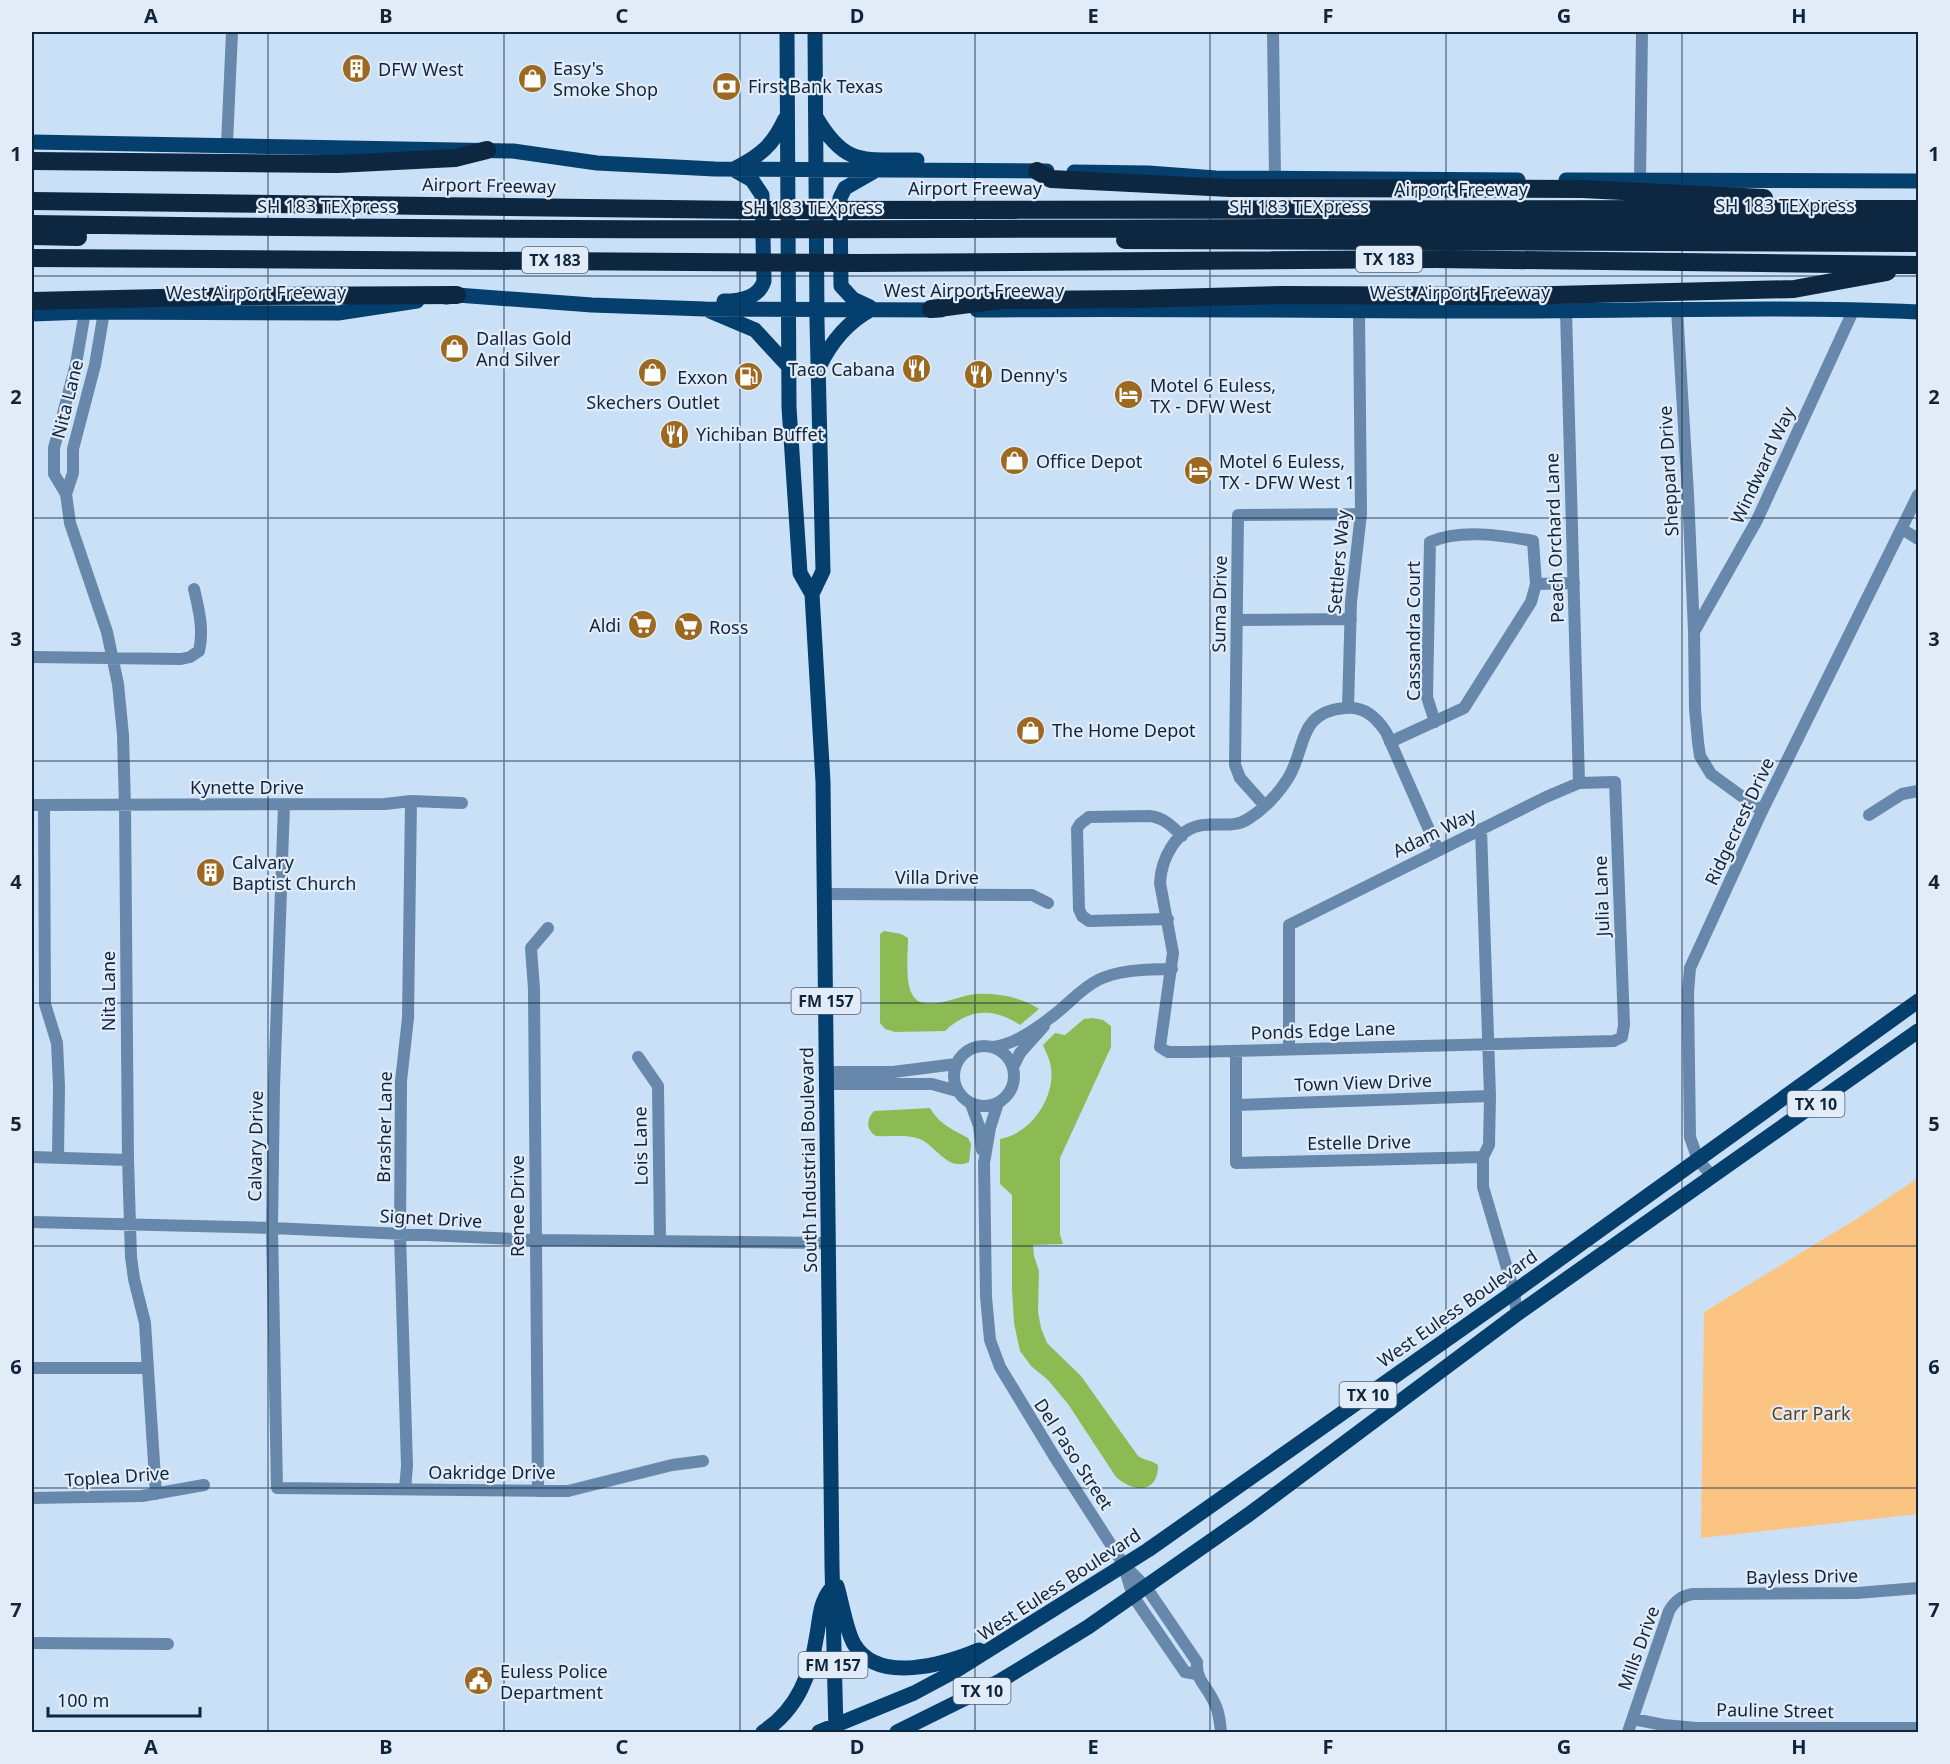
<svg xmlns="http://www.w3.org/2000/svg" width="1950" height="1764" viewBox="0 0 1950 1764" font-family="'Noto Sans',sans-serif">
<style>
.green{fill:#fcc483}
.water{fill:#8cbb54}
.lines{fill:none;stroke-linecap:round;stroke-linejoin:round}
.minor{stroke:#6788aa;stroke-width:12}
.major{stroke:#053f6e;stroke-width:15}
.highway{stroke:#0d2740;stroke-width:18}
.grid{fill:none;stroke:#10253b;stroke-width:1.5;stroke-opacity:0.55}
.labels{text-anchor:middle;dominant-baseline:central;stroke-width:4.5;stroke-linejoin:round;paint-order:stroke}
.shield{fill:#e1ecf8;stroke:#4f6174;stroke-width:1.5}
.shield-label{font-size:16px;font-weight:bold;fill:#10253b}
.poi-label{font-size:18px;fill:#10253b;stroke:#e1ecf8;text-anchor:start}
.street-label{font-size:18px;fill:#10253b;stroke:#e1ecf8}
.park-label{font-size:18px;fill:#60411a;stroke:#e1ecf8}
.neatline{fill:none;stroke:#10253b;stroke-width:2}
.grid-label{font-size:20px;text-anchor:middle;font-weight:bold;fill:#10253b}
</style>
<rect width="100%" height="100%" fill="#cae0f7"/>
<path class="green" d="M1918,1178V1514L1701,1538L1704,1312L1858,1218Z"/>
<path class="water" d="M884,931L901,934L908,938C908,952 905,981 912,994C922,1015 959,995 976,994C997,993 1022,997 1039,1009L1020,1025C993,1007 968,1009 945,1031L895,1032L885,1029L880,1023V934Z
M1092,1018L1103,1020L1111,1026V1047L1060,1158V1235L1063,1244L1033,1245L1034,1256L1039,1271L1038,1312L1041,1328L1047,1343L1081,1376L1138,1456C1145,1461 1152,1460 1158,1465C1158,1494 1134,1493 1116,1477L1068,1404L1048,1380L1031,1366L1020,1351L1014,1323L1012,1289V1195L1000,1184V1139C1032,1134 1058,1094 1050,1063C1049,1057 1045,1051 1043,1045L1055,1033L1065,1035L1084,1019Z
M930,1108C940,1125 952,1129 968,1138L971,1144L969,1162C948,1172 936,1146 920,1139C906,1134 890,1137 876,1136C866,1130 866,1119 874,1111Z"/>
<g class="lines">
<path class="minor" d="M1273,32L1275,178
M227,144L232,32
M1640,180L1642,32
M1677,309L1688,494L1694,631L1695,709L1698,742L1700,756L1711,774L1762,811
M85,312L76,364L54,448V474L66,494L70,523L107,632L118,684L123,735L125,806L128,1160L131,1257L134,1279L145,1323L156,1494
M66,494L73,473V449L95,365L104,312
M1902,529L1918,539
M1536,584L1574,583
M1237,620L1351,619
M1695,630L1757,520L1854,309
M32,657L181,659L190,657L199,651C204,630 199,610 194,589
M1348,707L1351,602L1361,514L1359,312
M1390,742L1464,708L1531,602L1536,584L1533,541C1501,535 1460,529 1430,542L1427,697L1435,722
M32,805L385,804L411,801L462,803
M44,805L45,1004L57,1043L59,1086L58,1157
M284,805L274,1088L272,1228L277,1488L568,1491L672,1465L703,1461
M1265,806L1240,778L1235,765L1238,515L1361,514
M1869,815L1902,794L1918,791
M1481,829L1490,1096L1489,1145L1483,1157V1187L1514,1292L1517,1314
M1438,850L1386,732C1376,717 1364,706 1345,708C1296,712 1307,750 1287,780C1277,795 1263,810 1248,819C1235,828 1217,823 1203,825C1176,828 1161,860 1160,883L1173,953L1160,1047L1168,1052H1191L1614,1041L1622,1037L1624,1025L1615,782L1579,783
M824,894L1032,895L1048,903
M1168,919L1089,921L1082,916L1079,909L1077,829L1080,824L1089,817L1149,816C1163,817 1172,826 1182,836
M954 1076a30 30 0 1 1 60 0a30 30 0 1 1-60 0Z
M993,1047C1014,1044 1033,1031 1050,1018C1067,1006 1080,989 1098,980C1121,969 1146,970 1172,969
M1289,1049V925L1546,797L1579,783L1566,311
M1236,1051V1163L1483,1157
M638,1057L658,1086L660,1240
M1013,1067L1020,1053L1044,1026
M827,1072H893L956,1064
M827,1084H932L957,1091
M998,1103L990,1128L984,1163L986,1297L990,1340L1000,1367L1054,1456L1124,1565L1146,1587L1197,1662C1196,1680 1205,1684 1213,1700C1219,1710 1220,1722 1221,1732
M971,1104L979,1126L982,1150
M1238,1105L1490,1096
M32,1157L128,1160
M1713,1177L1698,1160L1690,1137L1688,992L1690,968L1762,811L1918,495
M32,1222L272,1228L535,1240L829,1243
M32,1368H148
M405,1489L407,1466L400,1234L401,1081L408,1018L411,801
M538,1491L534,989L531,948L548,928
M32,1498L142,1496L204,1485
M1124,1567L1133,1596L1185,1672L1196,1674
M32,1643L168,1644
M1633,1719L1664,1725L1696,1728H1918
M1628,1732L1669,1611C1675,1601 1681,1596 1693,1594L1857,1593L1918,1588"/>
<path class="major" d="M787,32L789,407L800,573L812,594L823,782L832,1566L836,1732
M816,117C846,168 864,159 917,160
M32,142L513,151L597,163L715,169L1047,171
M736,168C761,155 773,145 785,119
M1074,172L1148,173L1216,178L1518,180
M1566,180L1918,181
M446,297L457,295L592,305L705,309L941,310
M724,301C740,301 759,298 764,281L762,195L752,180L736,171
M870,307L853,299L841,286L840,198L845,188L873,172
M977,310C1152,308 1327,311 1502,311C1641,311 1780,306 1918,312
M710,311L755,330L789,367
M32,314L85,312L338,313L417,301
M819,367C831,342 847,322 872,309
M812,594L823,571L817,321L815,32
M837,1586C842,1603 846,1630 854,1644C878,1685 945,1664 979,1650
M763,1732C798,1709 811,1674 817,1634C820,1617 820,1603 830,1590
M819,1732L914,1693L957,1670L1148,1550L1514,1292L1918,1001
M897,1732L1000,1681L1088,1627L1248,1515L1517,1314L1918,1031"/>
<path class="highway" d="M32,161L337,164L455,158L487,150
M1037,171L1051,179L1230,188L1582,189L1764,198
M32,201L747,210L1918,209
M32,224C660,234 1290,227 1918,225
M32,236L78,237
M1125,240L1918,243
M32,258L860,263L1435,259L1918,265
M32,301L245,296L457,295
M931,309L1000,300L1134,299L1282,295L1509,296L1794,289L1887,272"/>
</g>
<path class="grid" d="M268,32V1732M504,32V1732M740,32V1732M975,32V1732M1210,32V1732M1446,32V1732M1682,32V1732M32,276H1918M32,518H1918M32,761H1918M32,1003H1918M32,1246H1918M32,1488H1918"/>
<defs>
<symbol id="building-disc" viewBox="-11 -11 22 22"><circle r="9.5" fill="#9d6820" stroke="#e1ecf8"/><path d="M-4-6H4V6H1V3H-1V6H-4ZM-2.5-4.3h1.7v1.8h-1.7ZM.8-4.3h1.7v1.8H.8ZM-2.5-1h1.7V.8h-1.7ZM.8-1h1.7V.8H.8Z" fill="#fff"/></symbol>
<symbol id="shop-disc" viewBox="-11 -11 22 22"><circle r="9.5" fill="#9d6820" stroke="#e1ecf8"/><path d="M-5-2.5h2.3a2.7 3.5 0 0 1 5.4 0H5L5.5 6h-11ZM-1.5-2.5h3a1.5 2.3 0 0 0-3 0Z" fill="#fff"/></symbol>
<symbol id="bank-disc" viewBox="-11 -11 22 22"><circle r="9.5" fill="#9d6820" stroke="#e1ecf8"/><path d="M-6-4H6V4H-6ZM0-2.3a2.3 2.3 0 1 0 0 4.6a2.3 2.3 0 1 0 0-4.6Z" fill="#fff"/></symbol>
<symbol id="restaurant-disc" viewBox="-11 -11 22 22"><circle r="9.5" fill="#9d6820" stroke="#e1ecf8"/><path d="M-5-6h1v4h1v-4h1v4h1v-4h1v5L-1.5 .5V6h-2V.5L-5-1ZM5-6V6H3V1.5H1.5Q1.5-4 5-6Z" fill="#fff"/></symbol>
<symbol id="fuel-disc" viewBox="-11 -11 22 22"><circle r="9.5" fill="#9d6820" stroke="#e1ecf8"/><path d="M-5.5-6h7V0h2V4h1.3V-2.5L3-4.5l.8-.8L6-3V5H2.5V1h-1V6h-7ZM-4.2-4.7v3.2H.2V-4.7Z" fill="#fff"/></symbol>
<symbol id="hotel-disc" viewBox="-11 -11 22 22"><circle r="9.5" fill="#9d6820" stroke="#e1ecf8"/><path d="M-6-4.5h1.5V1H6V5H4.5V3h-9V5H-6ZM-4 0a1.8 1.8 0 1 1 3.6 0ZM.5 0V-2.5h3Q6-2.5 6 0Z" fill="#fff"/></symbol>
<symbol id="supermarket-disc" viewBox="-11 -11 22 22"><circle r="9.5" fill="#9d6820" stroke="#e1ecf8"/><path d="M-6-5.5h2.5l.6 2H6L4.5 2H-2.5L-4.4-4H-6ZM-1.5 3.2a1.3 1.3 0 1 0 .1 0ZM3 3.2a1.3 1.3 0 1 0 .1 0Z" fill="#fff"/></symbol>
<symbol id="civic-disc" viewBox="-11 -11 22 22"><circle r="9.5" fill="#9d6820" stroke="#e1ecf8"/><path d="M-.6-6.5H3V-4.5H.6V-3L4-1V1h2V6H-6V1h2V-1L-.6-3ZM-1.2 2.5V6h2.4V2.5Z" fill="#fff"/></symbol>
</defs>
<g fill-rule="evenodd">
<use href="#building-disc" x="340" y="52" width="33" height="33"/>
<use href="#shop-disc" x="516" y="62" width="33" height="33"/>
<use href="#bank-disc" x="710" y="70" width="33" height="33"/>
<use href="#shop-disc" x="438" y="332" width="33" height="33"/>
<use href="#restaurant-disc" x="900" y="352" width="33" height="33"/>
<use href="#shop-disc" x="636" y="356" width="33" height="33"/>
<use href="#restaurant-disc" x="962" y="358" width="33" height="33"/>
<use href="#fuel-disc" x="732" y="360" width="33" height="33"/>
<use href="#hotel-disc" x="1112" y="378" width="33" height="33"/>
<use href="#restaurant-disc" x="658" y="418" width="33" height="33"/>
<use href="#shop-disc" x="998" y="444" width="33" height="33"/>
<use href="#hotel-disc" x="1182" y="454" width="33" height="33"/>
<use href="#supermarket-disc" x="626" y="608" width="33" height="33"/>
<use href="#supermarket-disc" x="672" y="610" width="33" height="33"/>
<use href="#shop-disc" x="1014" y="714" width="33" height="33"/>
<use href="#building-disc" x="194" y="856" width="33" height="33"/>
<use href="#civic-disc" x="462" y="1664" width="33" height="33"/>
</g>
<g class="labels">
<g class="shield">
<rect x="1356" y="246" width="66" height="26" rx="4.5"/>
<rect x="522" y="247" width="66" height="26" rx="4.5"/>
<rect x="791.5" y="988" width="69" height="26" rx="4.5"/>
<rect x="1787.5" y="1091" width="57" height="26" rx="4.5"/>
<rect x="1339.5" y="1382" width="57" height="26" rx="4.5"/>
<rect x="798.5" y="1652" width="69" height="26" rx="4.5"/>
<rect x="953.5" y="1678" width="57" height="26" rx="4.5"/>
</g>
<g class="shield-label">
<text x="1389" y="259">TX 183</text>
<text x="555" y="260">TX 183</text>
<text x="826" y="1001">FM 157</text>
<text x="1816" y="1104">TX 10</text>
<text x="1368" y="1395">TX 10</text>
<text x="833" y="1665">FM 157</text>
<text x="982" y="1691">TX 10</text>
</g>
<g class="poi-label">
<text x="553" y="68">Easy's<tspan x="553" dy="21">Smoke Shop</tspan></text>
<text x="378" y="69">DFW West</text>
<text x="748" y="86">First Bank Texas</text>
<text x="476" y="338">Dallas Gold<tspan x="476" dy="21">And Silver</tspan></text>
<text x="895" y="369" text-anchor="end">Taco Cabana</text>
<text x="1000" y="375">Denny's</text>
<text x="728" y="377" text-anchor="end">Exxon</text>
<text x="1150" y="385">Motel 6 Euless,<tspan x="1150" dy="21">TX - DFW West</tspan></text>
<text x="653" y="402" text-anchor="middle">Skechers Outlet</text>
<text x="696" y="434">Yichiban Buffet</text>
<text x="1036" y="461">Office Depot</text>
<text x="1219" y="461">Motel 6 Euless,<tspan x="1219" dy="21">TX - DFW West 1</tspan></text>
<text x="621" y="625" text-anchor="end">Aldi</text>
<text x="709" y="627">Ross</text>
<text x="1052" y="730">The Home Depot</text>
<text x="232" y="862">Calvary<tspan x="232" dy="21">Baptist Church</tspan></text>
<text x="500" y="1671">Euless Police<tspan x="500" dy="21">Department</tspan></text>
</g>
<g class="street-label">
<text transform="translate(489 185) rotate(1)">Airport Freeway</text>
<text x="975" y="188">Airport Freeway</text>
<text x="1461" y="189">Airport Freeway</text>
<text x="1785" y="205">SH 183 TEXpress</text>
<text x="327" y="206">SH 183 TEXpress</text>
<text x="1299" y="206">SH 183 TEXpress</text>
<text x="813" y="207">SH 183 TEXpress</text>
<text x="974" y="290">West Airport Freeway</text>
<text x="256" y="292">West Airport Freeway</text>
<text x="1460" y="292">West Airport Freeway</text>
<text transform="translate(67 399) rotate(-76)">Nita Lane</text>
<text transform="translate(1762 465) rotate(-65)">Windward Way</text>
<text transform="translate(1668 471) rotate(-93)">Sheppard Drive</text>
<text transform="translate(1554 538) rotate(-92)">Peach Orchard Lane</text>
<text transform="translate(1338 562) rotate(-85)">Settlers Way</text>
<text transform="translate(1219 604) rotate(-89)">Suma Drive</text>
<text transform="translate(1413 631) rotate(-90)">Cassandra Court</text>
<text x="247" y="787">Kynette Drive</text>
<text transform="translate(1739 821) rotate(-65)">Ridgecrest Drive</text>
<text transform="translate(1434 832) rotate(-26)">Adam Way</text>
<text x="937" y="877">Villa Drive</text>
<text transform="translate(1601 896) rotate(-92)">Julia Lane</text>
<text transform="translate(108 991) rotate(-90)">Nita Lane</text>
<text transform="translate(1323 1030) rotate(-2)">Ponds Edge Lane</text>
<text transform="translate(1363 1082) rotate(-2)">Town View Drive</text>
<text transform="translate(384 1127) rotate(-89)">Brasher Lane</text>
<text transform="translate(1359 1142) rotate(-1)">Estelle Drive</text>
<text transform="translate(255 1146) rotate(-89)">Calvary Drive</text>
<text transform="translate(640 1146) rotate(-91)">Lois Lane</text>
<text transform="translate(808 1160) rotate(-91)">South Industrial Boulevard</text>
<text transform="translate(517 1206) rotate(-90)">Renee Drive</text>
<text transform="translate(431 1218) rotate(3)">Signet Drive</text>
<text transform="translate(1457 1308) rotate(-35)">West Euless Boulevard</text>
<text transform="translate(1074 1454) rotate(57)">Del Paso Street</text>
<text x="492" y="1472">Oakridge Drive</text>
<text transform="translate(117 1476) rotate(-4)">Toplea Drive</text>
<text transform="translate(1802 1576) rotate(-1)">Bayless Drive</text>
<text transform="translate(1059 1584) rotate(-33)">West Euless Boulevard</text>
<text transform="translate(1638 1648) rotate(-70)">Mills Drive</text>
<text transform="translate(1775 1710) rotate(1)">Pauline Street</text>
</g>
<g class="park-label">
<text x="1811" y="1413">Carr Park</text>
</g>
</g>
<rect width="1950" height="1764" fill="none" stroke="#e1ecf8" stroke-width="66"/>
<path d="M48 1707v9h152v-9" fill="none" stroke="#10253b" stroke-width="3"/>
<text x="57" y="1707" font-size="18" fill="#10253b" stroke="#e1ecf8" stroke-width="4.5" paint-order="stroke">100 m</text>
<rect x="33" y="33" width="1884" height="1698" class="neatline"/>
<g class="grid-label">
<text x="151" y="23">A</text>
<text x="386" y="23">B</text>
<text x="622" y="23">C</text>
<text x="857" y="23">D</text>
<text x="1093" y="23">E</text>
<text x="1328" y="23">F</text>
<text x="1564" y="23">G</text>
<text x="1799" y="23">H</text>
<text x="16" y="161">1</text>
<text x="1934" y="161">1</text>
<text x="16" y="404">2</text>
<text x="1934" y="404">2</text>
<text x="16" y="646">3</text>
<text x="1934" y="646">3</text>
<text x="16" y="889">4</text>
<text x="1934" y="889">4</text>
<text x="16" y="1131">5</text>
<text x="1934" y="1131">5</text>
<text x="16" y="1374">6</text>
<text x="1934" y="1374">6</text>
<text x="16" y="1617">7</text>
<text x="1934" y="1617">7</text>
<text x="151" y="1754">A</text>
<text x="386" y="1754">B</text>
<text x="622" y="1754">C</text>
<text x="857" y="1754">D</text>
<text x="1093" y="1754">E</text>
<text x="1328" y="1754">F</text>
<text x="1564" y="1754">G</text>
<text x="1799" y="1754">H</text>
</g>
</svg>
